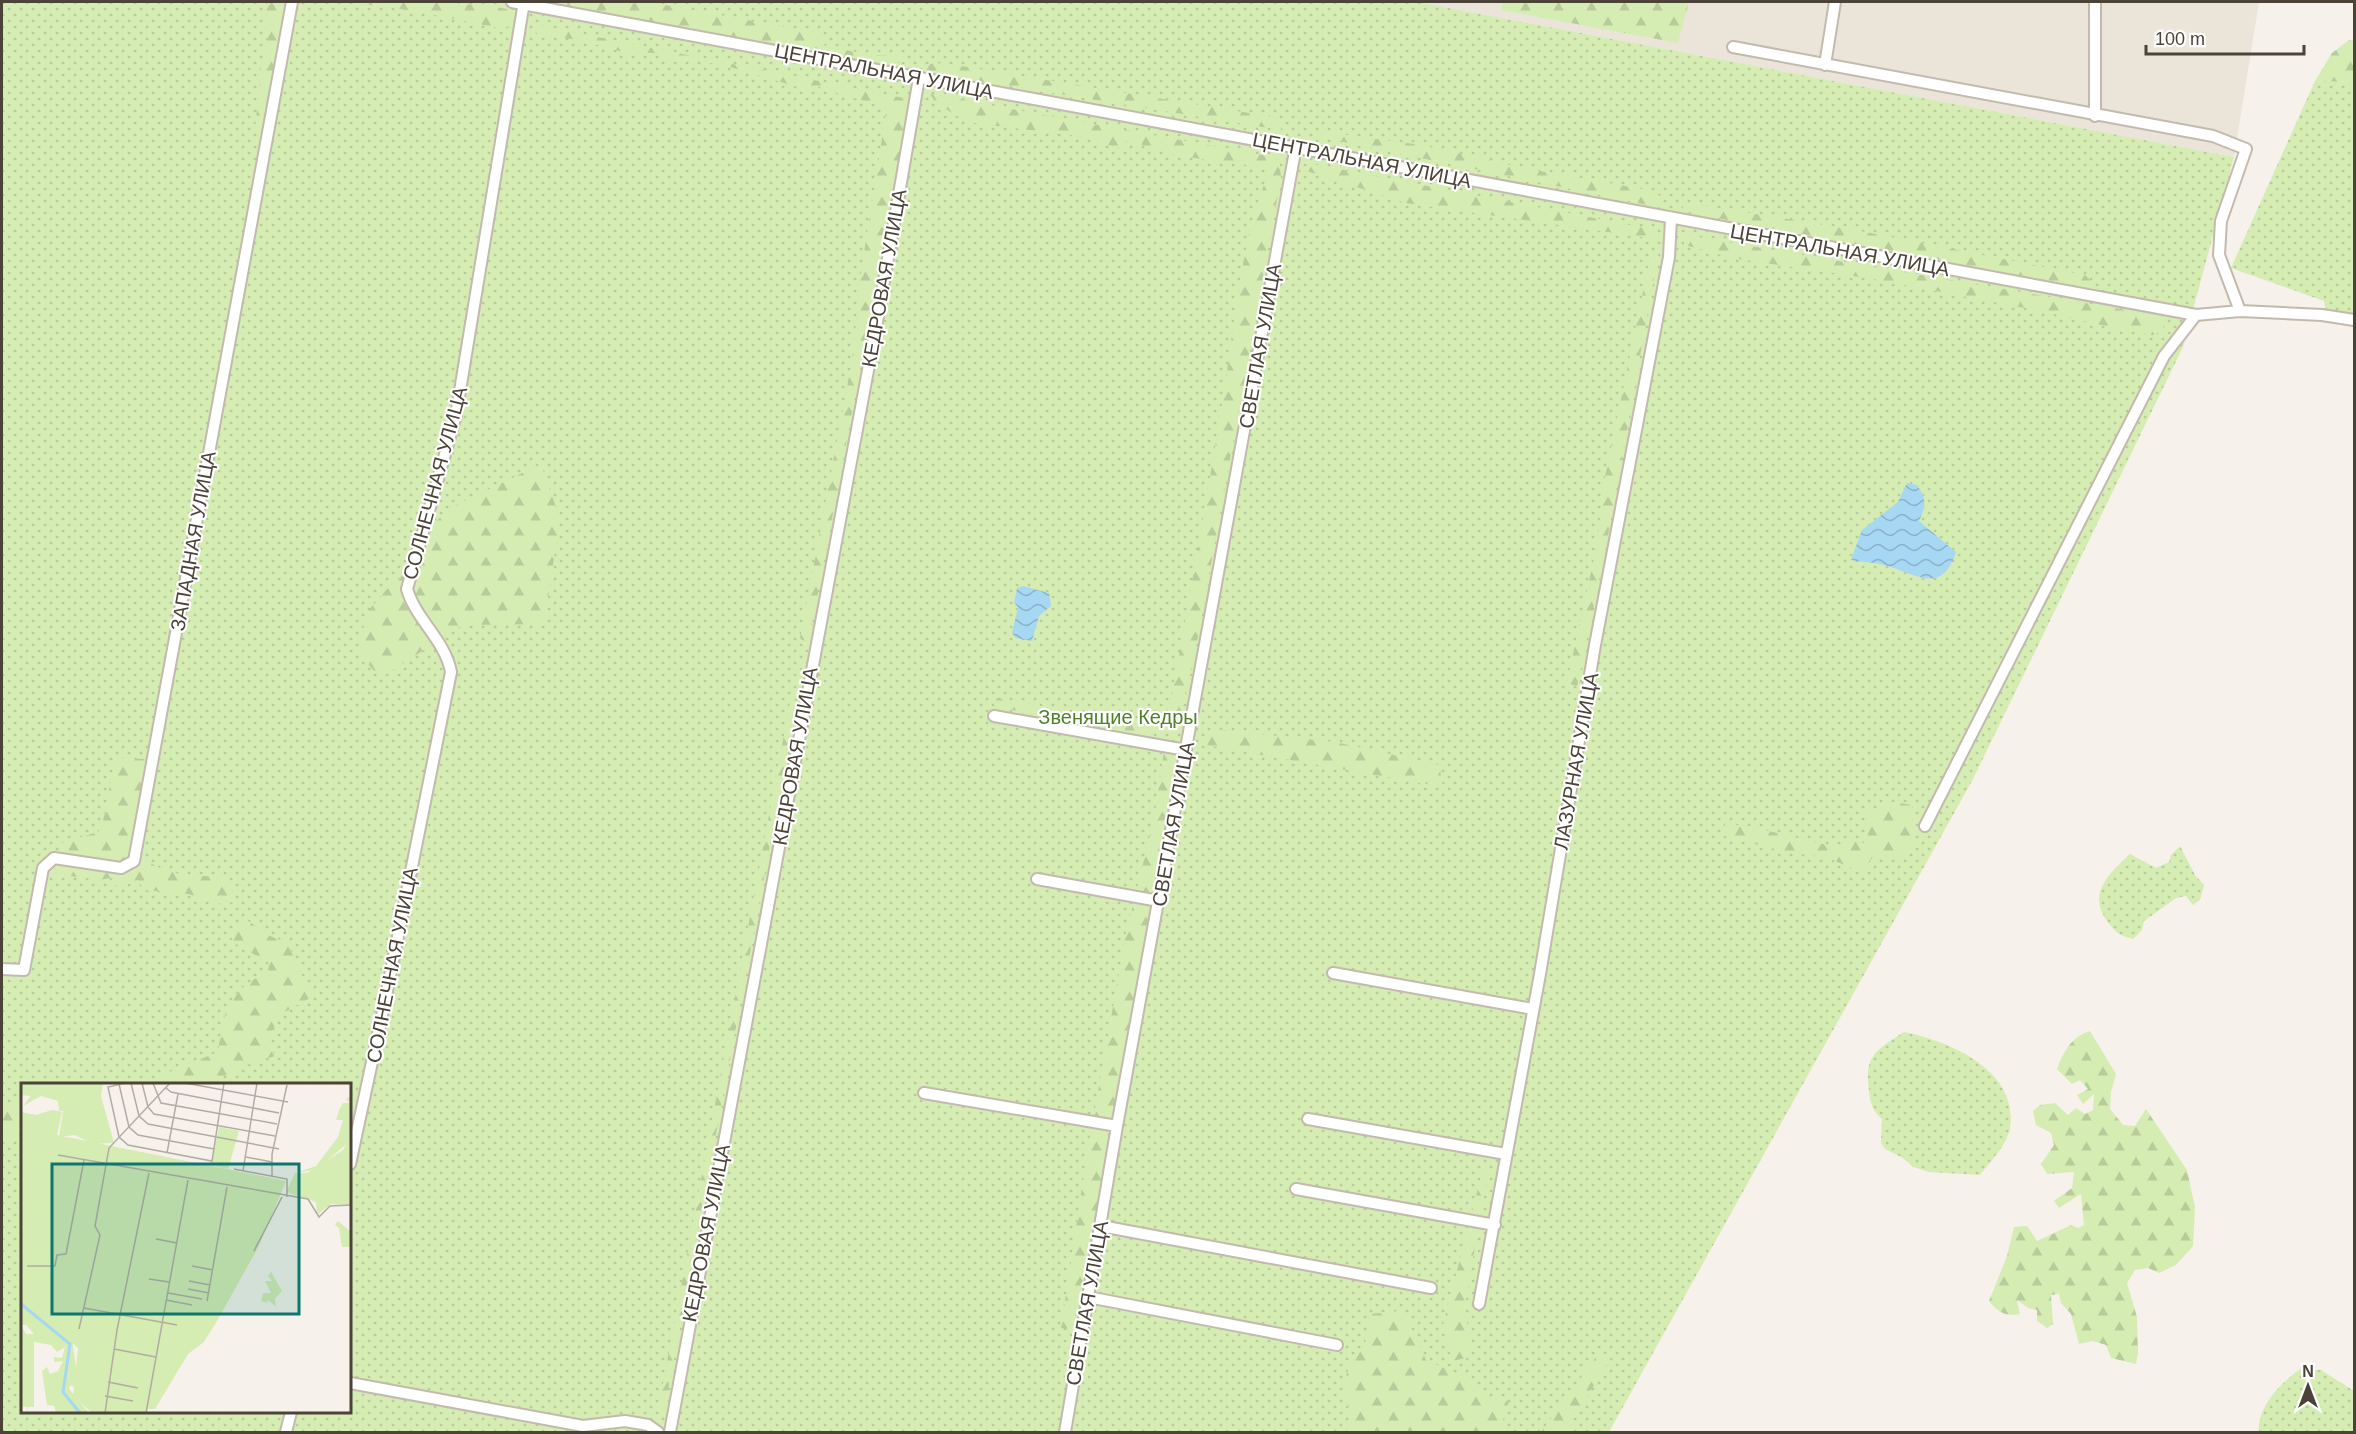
<svg xmlns="http://www.w3.org/2000/svg" width="2356" height="1434" viewBox="0 0 2356 1434" font-family="Arial,sans-serif">
<style>
.residential{fill:#eae4d9}
.grass{fill:url(#grass-dots);fill-rule:evenodd}
.forest{fill:url(#forest-firs)}
.water{fill:url(#water-waves)}
.lines{fill:none;stroke-linecap:round;stroke-linejoin:round}
.street-casing{stroke:#c2baad;stroke-width:14}
.street{stroke:#fff;stroke-width:10}
.labels{text-anchor:middle;dominant-baseline:central;stroke-width:4.5;stroke-linejoin:round;paint-order:stroke}
.street-label{font-size:20px;fill:#4b4338;stroke:#fff}
.park-label{font-size:20px;fill:#4e8127;stroke:#fff}
.inset-river{fill:none;stroke:#a6d8f4;stroke-width:3}
.inset-road{fill:none;stroke:#b2aca3;stroke-width:1.5}
.view{fill:#0f766e;fill-opacity:0.15;stroke:#0f766e;stroke-width:3}
.inset-edge{fill:none;stroke:#4b4338;stroke-width:3}
</style>
<defs>
<pattern id="grass-dots" width="8" height="8" patternUnits="userSpaceOnUse" patternTransform="scale(1.5)"><rect width="8" height="8" fill="#d5ecb3"/><path d="M2 2h.1M6 6h.1" fill="none" stroke="#b8cc9b" stroke-width="1.8" stroke-linecap="round"/></pattern>
<pattern id="forest-firs" width="22" height="20" patternUnits="userSpaceOnUse" patternTransform="scale(1.5)"><rect width="22" height="20" fill="#d5ecb3"/><path d="M5 1l3.5 6h-7zM16 11l3.5 6h-7z" fill="#b8cc9b"/></pattern>
<pattern id="water-waves" width="16" height="10" patternUnits="userSpaceOnUse" patternTransform="scale(1.5)"><rect width="16" height="10" fill="#a6d8f4"/><path d="M0 5q4-4 8 0t8 0" fill="none" stroke="#89b1c7"/></pattern>
</defs>
<rect width="100%" height="100%" fill="#f6f2eb"/>
<path class="residential" d="M1417,2H2259L2234,157Z"/>
<path class="grass" d="M2,2H1417L2234,157L2183,347L1973,779L1609,1432H2ZM22,1084H350V1412H22Z
M2315,81L2354,82V318L2326,312L2324,301L2231,268Z
M2180,846L2195,875L2204,885L2200,900L2193,905L2186,896L2176,898L2144,921L2142,930L2133,939C2120,936 2115,932 2107,921C2087,893 2109,874 2130,854L2156,868L2169,862L2171,855Z
M1904,1032C1949,1041 2019,1070 2010,1128C2007,1145 1990,1162 1980,1175L1929,1172L1913,1167L1903,1158L1885,1149L1881,1143L1882,1119C1872,1110 1870,1103 1869,1090C1864,1056 1876,1050 1904,1032Z
M2300,1369L2321,1370L2354,1391V1432H2259C2257,1407 2280,1384 2300,1369Z"/>
<path class="forest" d="M268,2H288L261,134L255,129L261,68L267,43L265,9Z
M348,2C390,2 484,0 518,12L512,24L503,29L415,11Z
M545,2H648L820,33L825,46L871,55L902,56L904,62L884,65Z
M1502,2H1689L1678,43L1502,10Z
M537,25L909,99V112L808,645L800,638L852,361L861,272L887,107L839,94L823,86L808,90L730,67L700,61L666,62L654,53L623,52L579,40L536,34Z
M2349,40L2354,41V82L2315,81L2332,53Z
M943,63L1273,117L1282,130L941,75L924,69L928,64Z
M930,94L1279,158L1281,177L1193,664L1180,713L1167,725C1186,614 1206,504 1224,393C1234,326 1242,231 1270,171L1267,167C1221,162 1170,158 1128,139L1120,148L1071,135L967,122L936,103Z
M1317,131L1421,145L1523,168L1654,191L1663,199L1662,208L1315,136Z
M1308,163L1656,230V239L1406,203L1307,171Z
M1681,202L1855,230L2085,275L2094,284L2089,288L1685,212Z
M1680,234L2162,316L2164,331L2153,335L2122,330L2046,312L1873,279L1732,258L1685,245Z
M1659,250L1607,541L1577,687L1567,682L1597,544L1604,482L1649,262Z
M541,464L560,519L544,624L463,625L380,678L358,652L367,612L389,587L416,564L432,524L458,504Z
M792,692L798,696L664,1412L658,1410Z
M997,698L1155,728L1147,738L994,706Z
M1212,729L1335,742L1439,765L1443,787L1200,744Z
M1164,751L1178,754L1075,1330L1061,1328L1087,1154L1126,933L1154,819Z
M115,758L145,759L131,849C165,878 187,875 229,877L235,902L214,904L189,894L144,890L138,880L117,886L111,878L99,880L56,874L61,843L98,832L102,827Z
M1893,802L1912,805L1913,837L1917,847L1902,856L1873,857L1861,872L1826,857L1791,853L1725,836V824L1748,826L1843,849L1851,841L1864,843L1868,839L1866,812Z
M244,918L270,936L288,943L300,972L315,995L283,1013L266,1040L275,1056L254,1062L207,1084H140L218,1052C224,1010 227,991 268,972L269,963L231,941Z
M2090,1031L2116,1074L2111,1092L2110,1109L2123,1125L2135,1126L2146,1109L2187,1170L2195,1207L2193,1246L2176,1265L2159,1273L2148,1268L2135,1270L2127,1283L2137,1317L2138,1353L2136,1364L2111,1358L2106,1345L2093,1341L2079,1344L2071,1314L2061,1303L2059,1294L2051,1295L2053,1324L2047,1328L2037,1321V1310L2028,1308L2017,1300L2020,1314C2005,1317 1998,1312 1989,1301L2007,1256L2014,1227L2027,1226L2037,1241L2071,1225L2078,1228L2084,1225L2081,1194L2059,1208L2054,1201L2072,1188L2074,1172L2047,1174L2041,1164L2054,1145L2051,1133L2036,1125L2033,1111L2040,1105L2055,1103L2068,1115L2076,1108L2085,1114L2093,1110L2094,1094L2083,1104L2077,1095L2088,1089L2080,1080L2072,1084L2057,1069C2064,1051 2071,1037 2090,1031Z
M22,1105V1139L2,1141V1106Z
M1484,1165L1489,1169L1465,1303L1471,1357L1452,1361L1443,1325Z
M1399,1311L1407,1318L1426,1360L1476,1382L1484,1399L1509,1401L1503,1420L1508,1432H1346L1353,1418L1343,1388L1351,1359L1364,1349L1370,1314Z
M1599,1353L1612,1355L1566,1432H1541Z"/>
<path class="water" d="M1907,483L1917,485C1927,500 1926,505 1919,521L1956,552C1941,597 1916,573 1884,565C1873,562 1861,562 1851,560L1862,530L1898,502Z
M1023,586L1049,593L1051,606L1039,616L1032,641L1016,638L1012,633L1018,607L1014,603L1017,588Z"/>
<g class="lines">
<defs>
<path id="street" d="M512,2L2196,315L2240,311L2322,315L2354,320
M1733,47L2213,136L2246,149L2221,221L2219,255L2240,311
M1825,65L1835,2
M2095,116V2
M994,716L1186,750
M1925,826L2164,356L2196,315
M1037,879L1159,901
M2,969L24,970L43,868L54,858L121,868L134,861L292,2
M1333,973L1533,1009
M924,1093L1117,1126
M1308,1119L1506,1154
M350,1164L383,1011L451,672C445,640 416,620 407,589L456,415L524,2
M1296,1189L1495,1225
M1101,1226L1431,1288
M1088,1297L1337,1345
M1479,1304L1540,974L1595,645L1669,257L1671,219
M350,1383L583,1426L625,1421L648,1425L658,1432
M286,1432L291,1412
M670,1432L877,322L919,78
M1065,1432L1117,1126L1296,146"/>
</defs>
<use href="#street" class="street-casing"/>
<use href="#street" class="street"/>
</g>
<g class="labels">
<g class="street-label">
<text transform="translate(884 71) rotate(11)">ЦЕНТРАЛЬНАЯ УЛИЦА</text>
<text transform="translate(1362 160) rotate(11)">ЦЕНТРАЛЬНАЯ УЛИЦА</text>
<text transform="translate(1840 250) rotate(10)">ЦЕНТРАЛЬНАЯ УЛИЦА</text>
<text transform="translate(884 278) rotate(-80)">КЕДРОВАЯ УЛИЦА</text>
<text transform="translate(1260 346) rotate(-80)">СВЕТЛАЯ УЛИЦА</text>
<text transform="translate(435 483) rotate(-75)">СОЛНЕЧНАЯ УЛИЦА</text>
<text transform="translate(193 541) rotate(-80)">ЗАПАДНАЯ УЛИЦА</text>
<text transform="translate(795 756) rotate(-80)">КЕДРОВАЯ УЛИЦА</text>
<text transform="translate(1576 761) rotate(-80)">ЛАЗУРНАЯ УЛИЦА</text>
<text transform="translate(1173 824) rotate(-80)">СВЕТЛАЯ УЛИЦА</text>
<text transform="translate(392 965) rotate(-79)">СОЛНЕЧНАЯ УЛИЦА</text>
<text transform="translate(706 1233) rotate(-79)">КЕДРОВАЯ УЛИЦА</text>
<text transform="translate(1087 1303) rotate(-80)">СВЕТЛАЯ УЛИЦА</text>
</g>
<g class="park-label">
<text x="1118" y="717">Звенящие Кедры</text>
</g>
</g>
<g transform="translate(21 1083)">
<rect width="330" height="330" fill="#f6f2eb"/>
<path d="M31,27L41,29L36,52L265,98L238,163L196,238L183,259L167,271L134,326H127L126,330H71L52,313L57,265L0,218V29L15,32ZM330,52V122L310,121L296,132L295,119L265,109L274,90H286L307,77L322,67Z" fill="#d5ecb3"/>
<path d="M32,0H82L80,13L93,60L71,61L54,52L38,54L42,28H38L37,18L20,13L2,23L15,6ZM330,13L329,58L307,77L305,85L274,90L295,83L317,54L322,37H315L318,27L322,20H329L325,16ZM198,44L218,48L207,86L189,82ZM29,102L20,168L30,174L21,180L18,168L26,119L15,114L26,112ZM88,130V147L71,152L70,145L77,136ZM317,138L330,149V164H321L318,145L314,142ZM0,142L5,156L6,164L0,169L6,177L4,190H0ZM57,177L64,186L60,192L10,211L15,203L54,191L59,183ZM250,189L261,208L254,216L255,224L247,217L246,220L240,218L242,210H250L244,198H251L247,193ZM0,207L9,220L51,256L55,285L62,281L67,293L59,306L49,302L48,306L68,330L35,329L33,323L26,322L21,288L26,284L29,291L37,288L42,278L33,279V274L41,275L44,264L36,269L30,262L13,259V324H7V330L6,324H0L1,244L5,251H13L5,242H0ZM175,219L189,228L190,233L200,223L183,256L167,264L162,249L166,237L173,235Z" fill="#d5ecb3"/>
<path d="M0,0H32L15,6L10,13L0,12Z" fill="#d5ecb3"/>
<path class="inset-river" d="M0,221L49,261L42,309L59,330"/>
<path class="inset-road" d="M104,0L87,4L98,54L107,62L191,78L203,0M110,0L118,33L127,41L258,66M121,0L127,24L133,31L254,53M132,0L140,20L256,41M164,0L267,19M98,1L108,44L117,52L193,66M145,5L150,9L258,30M146,70L157,11M37,72L287,116L298,134L309,123L330,122M225,74L251,79M213,86L266,96V114M222,88L236,0M251,93V71L266,2M135,156L156,160M233,168L261,114M6,183H34L36,172L45,171L63,77M171,183L192,187M128,196L148,199M168,198L189,202M167,206L188,210M147,210L181,216M145,217L171,222M186,218L206,104M63,225L156,242M58,246L79,152L74,143L88,65L149,0M93,266L135,274M87,299L117,305M84,313L112,318M84,330L96,247L128,90M125,330L167,97"/>
<path class="view" d="M31,81H278V231H31Z"/>
<rect width="330" height="330" class="inset-edge"/>
</g>
<rect width="2356" height="1434" fill="none" stroke="#4b4338" stroke-width="6"/>
<g transform="translate(2308 1386)" stroke="#ffffff" stroke-width="4.5" paint-order="stroke">
<path d="M0-4.5L10 22L0 15L-10 22Z" fill="#4b4338"/>
<text y="-9" font-size="16" font-weight="bold" text-anchor="middle" fill="#4b4338">N</text>
</g>
<path d="M2146 45v9h158v-9" fill="none" stroke="#4b4338" stroke-width="3"/>
<text x="2155" y="45" font-size="18" fill="#4b4338" stroke="#ffffff" stroke-width="4.5" paint-order="stroke">100 m</text>
</svg>
